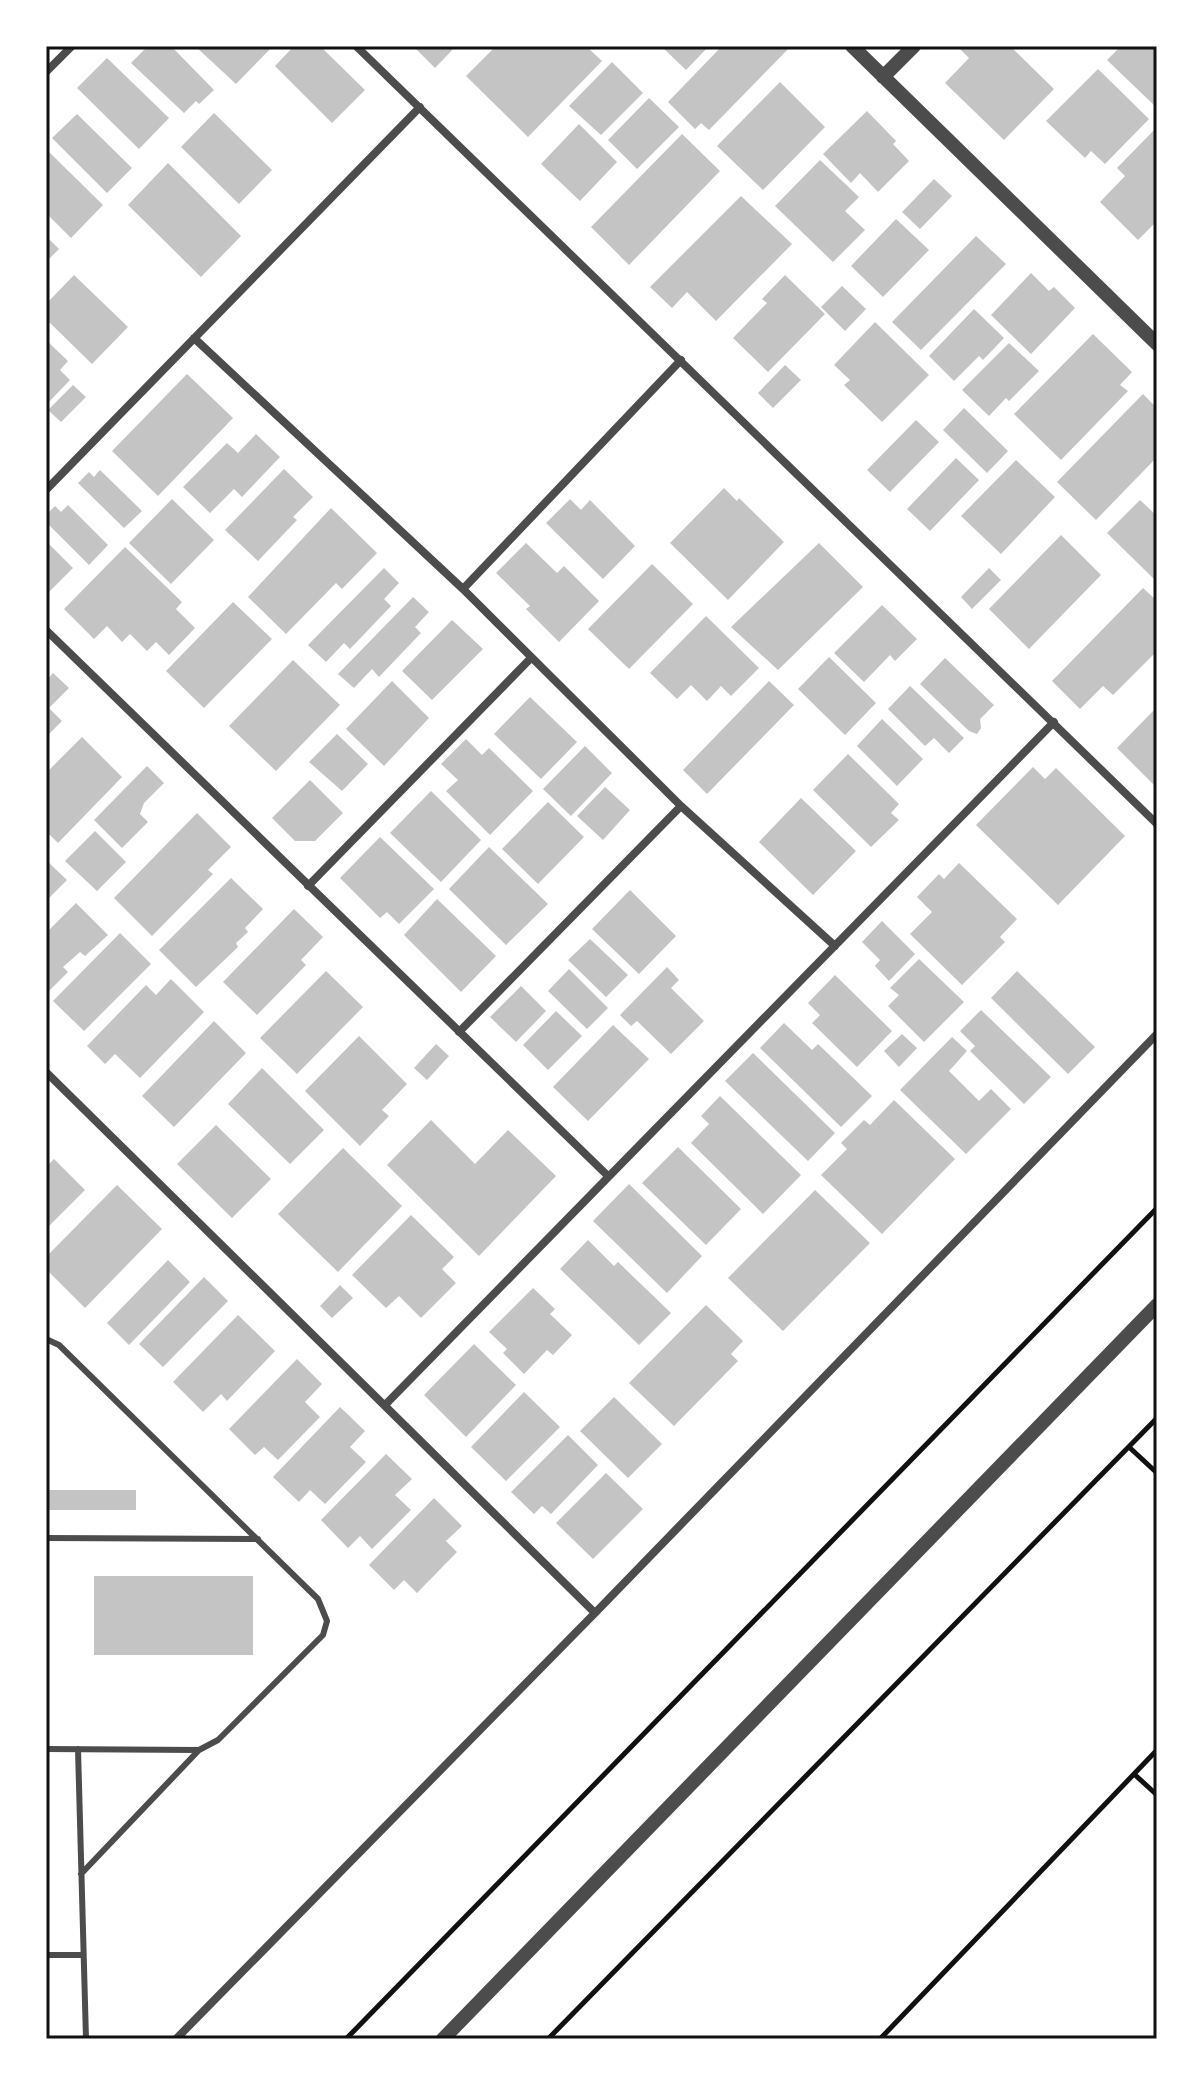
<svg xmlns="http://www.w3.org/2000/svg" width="1203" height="2085" viewBox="0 0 1203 2085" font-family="'Open Sans',sans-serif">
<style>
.building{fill:#c4c4c4}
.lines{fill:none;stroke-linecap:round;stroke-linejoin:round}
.path{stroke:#111;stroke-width:5}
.service{stroke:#4c4c4c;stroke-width:6}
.minor{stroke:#4c4c4c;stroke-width:8}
.tertiary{stroke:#4c4c4c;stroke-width:14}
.neatline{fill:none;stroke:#111;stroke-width:3}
</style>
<rect width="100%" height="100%" fill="#fff"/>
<path class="building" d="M148,46H171L214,90L199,104L196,101L184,113L131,63Z
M195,46H273L236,84Z
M294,46H320L365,90L332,123L275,66Z
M413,46H456L435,68Z
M496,46H586L602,61L528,137L466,76Z
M661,46H709L686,70Z
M722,46H791L709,130L701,123L695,129L668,102Z
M957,46H1010L1054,89L1004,140L945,83L969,58Z
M1121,46H1157V108L1107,60Z
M107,58L169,118L139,149L77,88Z
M612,62L643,93L601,135L569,106Z
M1098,69L1149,119L1105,164L1091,151L1085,158L1046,121Z
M780,82L825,127L763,190L717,146Z
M649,98L679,127L637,169L608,140Z
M867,111L896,141L893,144L909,161L878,192L860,173L851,183L823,154Z
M214,113L272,170L239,204L181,147Z
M77,114L132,168L107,193L52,138Z
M579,124L617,162L580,201L541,164Z
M1157,127V221L1138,240L1100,202L1125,176L1117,168Z
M682,134L720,171L629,265L591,227Z
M46,149L103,205L71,238L46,213Z
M820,160L859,197L845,211L865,230L833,262L775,206Z
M168,163L241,236L201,277L128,205Z
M934,179L952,196L920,229L902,212Z
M741,196L792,244L716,321L687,292L672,308L650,287Z
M896,219L929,250L883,297L851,266Z
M46,236L59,249L46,262Z
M976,236L1006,264L921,350L892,322Z
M1031,273L1049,291L1054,287L1075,308L1031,354L991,315Z
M74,275L128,327L92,364L46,319V304Z
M785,275L825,314L768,372L733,338L767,303L762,299Z
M842,286L866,309L845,331L821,307Z
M974,309L1004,338L983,360L979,356L954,381L929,356Z
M875,322L929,375L882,422L844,385L850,380L834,365Z
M1093,334L1132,372L1120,385L1128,391L1061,460L1014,414Z
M46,340L68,361L60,370L70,380L46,405Z
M1009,343L1039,371L1009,401L1006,398L989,416L962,390Z
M785,365L801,380L773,408L758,393Z
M187,374L233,418L158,496L112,451Z
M73,385L86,397L61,422L48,410Z
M1143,394L1157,408V457L1096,520L1057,482Z
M964,408L1008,451L987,473L943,430Z
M916,420L939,442L890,492L867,470Z
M256,434L280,457L242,497L234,489L210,513L183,487L227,443L238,453Z
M956,458L979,480L930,531L907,509Z
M1016,460L1055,497L1001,554L961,516Z
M284,469L313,497L293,517L297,520L258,561L225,530Z
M100,470L142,511L124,528L78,483L89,472L94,477Z
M724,488L737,501L739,498L784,542L728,600L670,543Z
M172,499L214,540L171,584L129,543Z
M570,499L581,510L590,500L635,546L603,579L546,523Z
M1140,500L1157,516L1155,580L1107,533Z
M68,505L108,545L89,565L46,522V515L55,506L61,512Z
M331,508L377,553L342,589L336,583L286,634L248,597Z
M1061,535L1101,575L1029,649L989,609Z
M46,541L73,568L46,595Z
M526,543L557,573L564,566L599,601L559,642L526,609L530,606L496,573Z
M819,543L863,587L778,670L731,627Z
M125,547L182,602L176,609L195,628L169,655L156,642L147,651L130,634L122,642L107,626L94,639L64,609Z
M652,564L693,604L629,669L588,629Z
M384,568L399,583L384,599L391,606L350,649L344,643L326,662L308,645Z
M989,568L1001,580L972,609L961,597Z
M1143,588L1157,601V651L1113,695L1103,686L1080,709L1052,681Z
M413,597L429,612L415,627L421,633L379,677L372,669L354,688L338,674Z
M233,602L272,639L204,708L166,671Z
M882,605L917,639L895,661L890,655L864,682L834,653Z
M706,616L759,668L731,696L721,686L707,701L691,685L677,699L650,673Z
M452,620L483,649L432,700L402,671Z
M829,657L876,703L845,735L798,689Z
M945,658L994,705L980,719L981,728L977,734L969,731L920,684Z
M293,660L340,705L276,771L229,726Z
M53,673L69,688L49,708L62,721L46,737V681Z
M392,681L429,718L384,766L346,729Z
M769,681L794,705L707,794L683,770Z
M910,686L964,738L949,753L934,738L925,746L888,709Z
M530,697L577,742L541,779L494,734Z
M1154,710L1157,713V788L1117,748Z
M882,719L923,759L897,786L857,746Z
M337,734L368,764L342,791L309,762Z
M82,737L122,777L58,843L46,831V773Z
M466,739L482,755L489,748L533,791L490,835L446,791L458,780L441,764Z
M585,746L612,773L571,816L543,789Z
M848,754L899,804L891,813L899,820L871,847L813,790Z
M147,766L164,783L144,803L140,814L148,822L122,848L94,820Z
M1033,767L1045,779L1056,768L1125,836L1058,905L976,825Z
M310,780L343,813L315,841H295L272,818Z
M605,787L630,810L603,840L577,816Z
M431,791L481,840L441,882L390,833Z
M801,798L856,851L813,895L759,842Z
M548,802L584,837L538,884L502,849Z
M197,813L231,847L208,870L213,874L152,936L114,898Z
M95,831L126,862L97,891L65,861Z
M380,837L434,889L399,924L387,912L380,918L340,878Z
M489,847L548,904L506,945L449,889Z
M46,860L67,880L48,899L46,898Z
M959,863L1017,919L1000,937L1005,942L962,985L910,934L932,912L917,897L939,874L944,879Z
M231,878L263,909L245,928L248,932L236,943L238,947L196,987L159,950Z
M630,890L676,936L639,974L592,929Z
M437,899L496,956L461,992L404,935Z
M76,903L108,935L85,956L80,952L63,967L68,972L46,994V933Z
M294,909L323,937L301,960L306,965L257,1015L223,982Z
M882,921L915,954L889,981L875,966L880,960L862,942Z
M120,933L151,964L84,1031L53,1001Z
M590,939L628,975L606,997L568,960Z
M919,959L964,1002L924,1042L888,1006L899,995L890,988Z
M667,967L679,980L671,988L704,1021L671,1054L637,1021L631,1026L620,1015Z
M569,969L608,1008L587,1029L548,991Z
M326,971L363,1007L297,1074L260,1038Z
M1017,971L1095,1047L1068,1074L991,998Z
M835,975L892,1031L857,1067L812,1023L820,1015L808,1003Z
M171,979L204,1012L140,1078L115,1054L105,1064L87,1046L146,985L156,995Z
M521,986L546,1011L516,1042L490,1017Z
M981,1010L1051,1077L1024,1104L970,1051L975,1046L960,1031Z
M556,1011L582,1036L548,1070L523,1045Z
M214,1021L246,1053L174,1127L142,1096Z
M784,1023L812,1050L818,1044L872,1096L841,1127L760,1048Z
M613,1025L649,1059L588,1121L553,1087Z
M902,1034L917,1048L899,1067L884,1051Z
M359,1036L407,1084L382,1110L389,1116L360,1146L305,1091Z
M952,1037L967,1051L949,1071L979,1101L991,1089L1011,1109L966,1154L900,1090Z
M436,1044L449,1056L427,1080L414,1068Z
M753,1053L835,1133L808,1161L725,1081Z
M262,1068L324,1130L290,1164L228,1104Z
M720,1096L801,1175L763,1214L691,1143L709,1124L701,1116Z
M894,1100L955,1159L882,1234L821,1175L847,1149L841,1143L864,1120L870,1125Z
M431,1120L475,1164L508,1130L556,1176L479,1256L387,1165Z
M216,1125L271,1179L232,1218L177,1164Z
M678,1147L741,1209L706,1245L642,1183Z
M343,1148L402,1206L338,1272L278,1214Z
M54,1159L85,1190L46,1229V1167Z
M629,1184L702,1256L667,1293L593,1221Z
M117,1185L162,1229L85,1308L46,1269V1257Z
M815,1190L870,1243L783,1331L728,1278Z
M411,1215L454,1257L442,1269L456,1283L421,1318L399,1296L386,1308L352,1275Z
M588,1240L614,1266L618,1262L671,1313L639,1345L560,1269Z
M168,1260L190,1282L129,1345L107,1323Z
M204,1277L228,1301L163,1367L139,1344Z
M340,1285L353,1298L332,1318L320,1306Z
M533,1288L555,1309L550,1314L572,1335L553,1355L547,1350L524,1374L503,1353L507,1349L489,1332Z
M706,1305L743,1341L731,1354L738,1361L674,1426L629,1383Z
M238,1315L275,1351L227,1401L221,1394L203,1412L173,1382Z
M474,1344L516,1385L466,1437L424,1395Z
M297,1359L322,1384L305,1402L320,1417L278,1460L264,1447L255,1455L229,1429Z
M524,1392L560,1427L506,1481L471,1447Z
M614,1397L662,1444L628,1478L580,1431Z
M340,1407L365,1431L350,1447L366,1462L325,1504L310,1490L299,1502L273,1477Z
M568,1435L598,1465L551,1514L542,1506L534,1514L511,1492Z
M386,1454L412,1479L395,1495L411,1510L372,1549L360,1536L348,1548L321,1520Z
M606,1473L643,1509L593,1559L556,1523Z
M46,1490H136V1510H46Z
M434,1498L462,1526L446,1541L457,1552L417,1593L404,1580L394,1590L369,1565Z
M94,1576H253V1655H94Z"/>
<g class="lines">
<path class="path" d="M1129,1447L1157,1473
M1134,1774L1157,1795
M346,2039L1157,1208
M548,2039L1157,1418
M880,2039L1157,1750"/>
<path class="service" d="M46,1339L59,1345L318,1599L327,1621L323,1635L218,1740L199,1750L46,1749
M46,1538L258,1539
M78,1749L86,2039
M81,1874L199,1750
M46,1955H83"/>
<path class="minor" d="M356,46L1157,824
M46,72L72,46
M194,338L463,589L681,806L835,946
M46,490L420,107
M463,589L681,360
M46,630L608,1176
M308,886L531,658
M459,1032L681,806
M46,1072L595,1613
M385,1405L1054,722
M176,2039L595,1613L1157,1034"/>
<path class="tertiary" d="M852,46L1157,344
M883,77L914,46
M443,2039L1157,1305"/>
</g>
<rect width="1203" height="2085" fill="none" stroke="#ffffff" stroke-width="96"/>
<rect x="48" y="48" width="1107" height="1989" class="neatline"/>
</svg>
